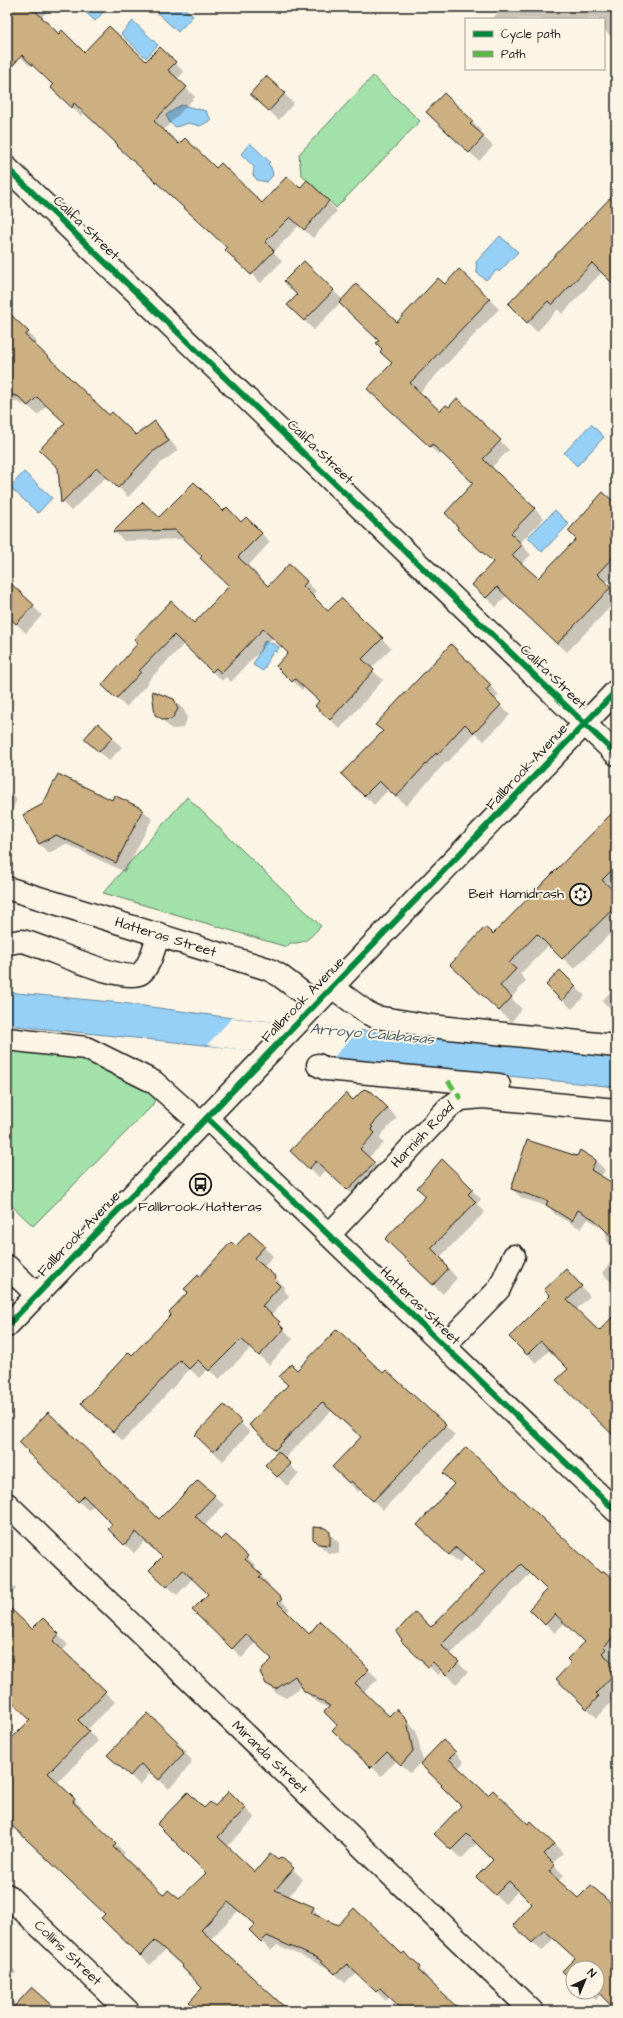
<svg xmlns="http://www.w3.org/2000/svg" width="623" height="2018" viewBox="0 0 623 2018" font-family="'Architects Daughter',sans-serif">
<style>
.green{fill:#a2e1a9;stroke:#5f7e62}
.water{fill:#96d0f6;stroke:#65889f}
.pier{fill:#fcf5e5}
.shadow{fill:#0003;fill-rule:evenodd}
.building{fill:#cdb082;stroke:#1c1c1c}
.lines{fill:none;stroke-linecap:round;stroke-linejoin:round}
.minor-casing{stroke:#1c1c1c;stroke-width:25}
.major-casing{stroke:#1c1c1c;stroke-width:25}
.minor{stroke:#fcf5e5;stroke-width:22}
.major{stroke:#fcf5e5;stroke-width:22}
.quiet{stroke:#58b947;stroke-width:5;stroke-dasharray:10 5;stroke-linecap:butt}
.cycleway-casing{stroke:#fcf5e5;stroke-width:8}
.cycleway{stroke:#00873e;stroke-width:6}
.labels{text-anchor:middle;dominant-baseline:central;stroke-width:4;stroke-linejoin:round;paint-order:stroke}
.street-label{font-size:14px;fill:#1c1c1c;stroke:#fcf5e5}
.poi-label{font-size:14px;fill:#1c1c1c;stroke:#fcf5e5;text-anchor:end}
.water-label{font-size:15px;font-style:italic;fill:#475b68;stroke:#fcf5e5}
</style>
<rect width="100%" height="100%" fill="#fcf5e5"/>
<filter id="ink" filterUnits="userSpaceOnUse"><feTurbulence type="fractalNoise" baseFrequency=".025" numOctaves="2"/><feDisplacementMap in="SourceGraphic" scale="8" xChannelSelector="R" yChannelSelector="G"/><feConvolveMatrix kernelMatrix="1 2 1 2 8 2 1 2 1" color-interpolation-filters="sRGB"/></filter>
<g filter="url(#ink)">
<path class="green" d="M373,76L420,121L336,208L301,174L299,154Z
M187,797L321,926C310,937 307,944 290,943L287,947L103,893Z
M7,1049L86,1057L157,1095L152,1106L33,1226L7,1201Z"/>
<path class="water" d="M80,7H108L95,21Z
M151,7H183L193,16L178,32Z
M133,21L158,45L146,58L121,34Z
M181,105L206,111L211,120L200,126L189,123L176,127L170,123L166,115Z
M250,143L270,162L268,164L271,167L273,175L267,182L257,180L253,175L254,167L241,154Z
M500,236L518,252L499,272L497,270L486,280L477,273L476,262Z
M591,424L604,437L577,466L564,453Z
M24,472L52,498L38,513L10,487Z
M555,510L569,524L542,552L528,537Z
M265,640L279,647L277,652L273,651L263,671L253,665Z
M7,992L122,1003L232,1018L616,1055V1087L7,1025Z"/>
<path class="pier" d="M232,1018L353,1029H360L332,1059L269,1053L207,1045Z"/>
<path class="shadow" d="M7,7H51L41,18L59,35L84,53L146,62L160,48L184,72L177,79L195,97L163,131L179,146L216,169L262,204L300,189L307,182L337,211L313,238L299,225L274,252L282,261L261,283L235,259L228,248L84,111L81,116L61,97L54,85L32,64L30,66L7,44Z
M503,7H616V41L604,30V19H492Z
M266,77L294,103L279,120L251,94Z
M437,121H472L482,131L479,133L493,146L479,161Z
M616,205V285L602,272L562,314L558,309L537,332L509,304Z
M304,262L343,300L397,324L445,286L459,270L499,309L419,393L440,412L500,441L509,450L491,468L544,518L520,543L531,555L521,564L538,580L616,496V572L606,584L616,594V601L567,652L506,596L496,607L483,594L494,563L474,484L442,453L439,455L378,398L393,364L380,341L340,303L314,330L288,305L299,295Z
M8,313L37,342L34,345L109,416L136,436L155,422L178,450L161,463L128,497L107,476L71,511L62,502L66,423L47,405L38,415L29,407L12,400L7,395ZM100,463L101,465L68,497V494Z
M143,504L159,519L223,512L241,523L246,518L270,542L247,567L268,587L289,565L316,591L311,596L328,613L341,599L391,648L371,669L383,680L340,729L316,706L320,702L305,687L302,690L277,666L289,653L273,637L231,682L226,677L222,681L184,644L148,681L149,682L126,707L103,685L140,643L194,625L230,586L185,539L124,541L115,532Z
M11,585L42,615L26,633L7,615V590Z
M451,645L499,695L494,700L510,715L484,741L475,733L447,763L446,762L406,806L389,789L374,805L343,774L384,732Z
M174,700L183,709L187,716L186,722L182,728L174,729L170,728L155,711Z
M112,738L122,747L109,761L95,748Z
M7,789L17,799L9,818H7Z
M114,797L143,810L152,819L125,872L66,844L49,853L39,844L24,815L112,801Z
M616,821V889L613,892L616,895V928L574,969L549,945L520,974L526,981L511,998L522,1009L511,1022L462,977L493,936Z
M560,972L585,996L572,1009L547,985Z
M616,986V1014L602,1001Z
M353,1101L388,1108L397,1118L380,1136L381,1137L380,1139L384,1143L368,1158L383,1173L357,1199L326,1169L319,1177L292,1151Z
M581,1152L596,1161L605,1170L601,1177L616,1186V1251L607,1241L605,1230L588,1219L581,1229L556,1215L549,1207L522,1198L512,1189L578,1157Z
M442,1161L481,1199L477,1204L485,1212L439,1258L457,1278L443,1294L386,1239L427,1197Z
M249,1233L273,1256L264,1267L285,1287L283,1289L289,1296L271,1315L293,1339L269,1365L251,1348L219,1379L208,1369L199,1378L190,1369L123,1441L82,1403L132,1356L172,1315L199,1278L236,1247Z
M616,1256V1287L602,1273Z
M566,1271L590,1296L576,1310L599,1332L616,1314V1438L558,1380L569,1369L551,1349L536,1363L511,1337L551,1296Z
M297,1371L383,1375L386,1371L455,1435L383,1510L361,1489L358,1492L333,1467L362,1438L331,1411L284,1459L299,1474L287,1486L266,1465L278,1452L251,1425L289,1385Z
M224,1407L250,1432L223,1461L196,1435Z
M37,1462L159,1521L198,1481L214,1496L224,1505L204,1526L221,1542L226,1536L256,1566L254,1569L270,1585L268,1587L290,1609L286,1613L309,1635L320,1622L378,1679L363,1693L389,1717L396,1710L416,1730L423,1763L455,1752L464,1762L458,1768L488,1796L554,1844L563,1853L552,1864L564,1875L558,1881L578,1900L610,1904L616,1898V2010L601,1994L596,2000L587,1992H597V1968H573V1980L564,1971L576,1958L554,1938L542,1951L523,1934L534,1904L519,1890L505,1904L478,1877L494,1860L477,1843L461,1859L436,1834L462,1806L420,1763L410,1773L397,1760L381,1776L334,1729L338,1725L329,1709L314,1700L302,1686L286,1698L276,1693L267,1683L273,1659L256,1642L242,1658L194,1610L209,1594L193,1578L177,1595L160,1579L163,1557L146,1540L134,1553L109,1529L114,1524L94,1505L88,1510Z
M329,1533L339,1543V1554L328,1553L314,1539Z
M427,1534L601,1575L616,1584V1697L597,1718L557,1679L573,1663L585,1642L565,1622L555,1633L530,1609L548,1590L531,1573L450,1655L468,1672L456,1684L443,1670L438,1675L402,1641L431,1628L485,1572L466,1555L459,1563Z
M7,1580L16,1589L7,1599Z
M7,1606L32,1630L43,1620L68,1645L62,1651L115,1702L87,1730L98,1741L57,1783L84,1810L82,1812L125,1853L122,1857L164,1896L179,1901L207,1874L204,1809L215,1807L229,1792L255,1818L227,1847L255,1873L278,1862L281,1858L303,1879L288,1897L313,1908L322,1919L402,1956L419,1968L428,1978L427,1980L454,2006L456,2004L464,2011H409L390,1996L386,2001L358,1973L345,1983L330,1969L277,1945L271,1951L251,1930L256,1925L238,1911L210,1940L287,2011H200L203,1988L184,1966L165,1950L150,1965L102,1918L106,1914L7,1821V1745L31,1720L7,1696Z
M148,1714L187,1752L185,1753L192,1760L190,1761L192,1763L169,1789L151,1772L140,1785L118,1764Z
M7,1963L16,1972L7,1982Z
M7,1995L17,2005L57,2011H7Z"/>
<path class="building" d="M7,7H31L59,34L62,30L84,52L109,26L146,61L160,47L176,62L168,70L187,87L154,121L179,144L185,138L216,168L221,163L262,203L287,176L300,188L307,180L329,201L304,230L290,217L265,242L274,251L251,275L225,250L227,248L209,231L117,146L118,145L74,103L72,108L51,88L53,85L22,55L7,72Z
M266,76L285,93L269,111L250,94Z
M444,93L473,121L470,124L484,136L469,153L426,112Z
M616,192V287L592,263L552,305L548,301L527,323L508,304Z
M304,261L334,290L304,321L287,305L297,295L284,281Z
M459,269L490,299L410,383L440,411L446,405L449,407L457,398L501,440L483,459L535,508L511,533L522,545L512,555L538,578L576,539L568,531L603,492L616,504V554L597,574L611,587L557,644L497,587L486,598L472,585L493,562L457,529L458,527L445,513L473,483L432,444L430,447L367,389L392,363L380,352L382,349L376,343L379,341L339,303L356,284L397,322L438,278L445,284Z
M7,311L29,332L25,335L109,415L112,412L136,435L155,421L169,441L151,453L118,488L97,468L61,503L58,468L39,450L65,423L37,397L28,406L19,397L7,393Z
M194,482L223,511L227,507L241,522L246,517L262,533L238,557L268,586L289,564L307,581L303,586L328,611L341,598L383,638L362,659L374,670L330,720L315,706L319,701L295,679L292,682L276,666L288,653L263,629L221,673L216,668L212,672L174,635L139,671L141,672L116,699L102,685L138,643L134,639L171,601L194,623L229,586L200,558L202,556L175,530L113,532L143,502L159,517Z
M7,580L34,605L16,624L7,616Z
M451,644L491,685L486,690L501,705L474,733L465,724L437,755L436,753L396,797L379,781L364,796L341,774L383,731L375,725Z
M152,691L174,699L178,709L172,719L164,720L155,715Z
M98,723L113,737L99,752L84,739Z
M58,774L112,800L114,795L143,809L116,863L56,835L39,844L23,815L43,804Z
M616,809V866L602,880L616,893V906L562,959L537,934L509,963L516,969L500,986L512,997L499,1011L450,965L485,927L493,934Z
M560,970L576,986L562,1001L546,985Z
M364,1089L372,1092L388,1108L371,1126L373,1127L371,1129L375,1133L360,1149L375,1163L347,1190L316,1161L309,1169L290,1151L346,1093L353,1100Z
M527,1140L577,1156L580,1150L596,1160L591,1170L616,1185V1241L595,1220L578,1210L572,1221L546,1205L548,1201L511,1189Z
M442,1159L473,1189L468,1194L476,1202L431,1248L442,1259L448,1269L433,1285L385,1239L426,1196L417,1188Z
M249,1232L265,1246L254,1258L276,1277L274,1280L280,1286L262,1306L280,1322L279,1324L284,1329L259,1356L241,1339L209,1371L198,1360L189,1369L180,1360L113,1432L81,1403L129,1352L132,1355L171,1315L169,1312L188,1292L184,1289L198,1275L199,1277L231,1242L236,1246Z
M566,1269L582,1286L567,1300L599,1331L616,1313V1367L614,1370L616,1372V1438L556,1380L568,1369L541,1341L527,1355L509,1337L550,1296L544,1290Z
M337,1329L383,1373L386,1370L446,1425L373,1501L351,1481L349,1483L332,1467L361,1437L322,1402L275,1450L249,1425L288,1385L279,1377L291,1364L297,1370Z
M224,1405L242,1422L213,1452L195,1435Z
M48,1412L159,1519L198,1480L215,1495L195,1516L221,1540L226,1535L248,1556L245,1559L262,1575L259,1577L282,1599L278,1603L309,1634L320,1621L369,1669L355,1683L389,1716L396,1709L407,1720L413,1751L401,1765L387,1752L371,1768L332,1730L337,1725L324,1712L330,1706L304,1691L295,1676L276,1689L266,1684L260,1672L272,1659L246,1634L232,1649L192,1610L208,1594L183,1570L167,1587L149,1570L162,1557L136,1532L124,1545L108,1529L112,1524L84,1496L78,1502L27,1452L28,1451L19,1442Z
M466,1447L601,1573L604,1571L616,1582V1634L604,1647L606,1649L602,1653L616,1666V1672L596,1693L599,1696L587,1709L556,1679L571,1663L567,1659L584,1642L555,1614L545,1625L529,1609L547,1590L521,1564L441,1645L459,1662L446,1675L433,1662L428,1667L401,1641L402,1639L397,1634V1631L415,1612L431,1627L485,1572L456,1547L449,1555L417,1525L454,1484L443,1473Z
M278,1451L291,1464L277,1477L265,1465Z
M313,1527L325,1528L330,1532V1545L318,1544L313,1539Z
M7,1605L32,1629L43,1618L59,1634L53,1641L106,1691L78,1720L89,1731L48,1773L75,1799L73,1802L116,1843L113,1847L164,1895L168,1890L179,1899L206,1873L157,1824L188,1792L204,1808L210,1802L215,1806L229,1791L246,1808L218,1837L255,1872L270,1854L278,1860L281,1857L294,1868L275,1890L314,1907L311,1913L338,1925L354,1908L402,1954L404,1952L420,1967L418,1970L461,2011H404L380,1988L376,1992L347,1964L335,1974L319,1959L267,1936L261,1942L249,1930L255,1924L228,1902L201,1930L289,2011H199L189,2002L202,1988L182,1967L183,1966L155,1941L140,1956L101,1918L105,1914L7,1821V1743L30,1720L7,1696Z
M148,1713L178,1742L176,1744L183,1750L182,1751L184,1753L159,1780L141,1764L130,1776L107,1755Z
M443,1740L456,1752L449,1759L488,1795L493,1790L528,1824L530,1821L554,1844L544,1854L555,1865L549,1872L578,1898L591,1885L616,1908V2011L597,1991V1968H573V1981L562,1971L575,1958L544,1930L532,1943L513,1925L532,1904L509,1881L495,1895L476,1877L493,1860L467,1834L451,1850L434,1834L461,1806L441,1786L442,1785L420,1764Z
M32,1987L59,2011H10Z"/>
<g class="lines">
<defs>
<g id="minor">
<path d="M7,168L616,754"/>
<path id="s1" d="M7,888L268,969L279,975L316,1003"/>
<path d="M7,943C12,943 17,941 22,941C45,946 124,985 141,973C151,965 154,946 159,934"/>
<path d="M332,987L369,1014L376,1017L431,1026L616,1046"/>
<path d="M7,1039L86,1048L154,1082L201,1124"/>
<path d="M318,1065L326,1069L499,1085"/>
<path d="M207,1118L616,1511"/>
<path id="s2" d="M329,1235L448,1108L461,1099L483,1097L616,1110"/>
<path d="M7,1266L37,1295"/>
<path d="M444,1346L499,1289L514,1256"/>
<path id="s3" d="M7,1504L532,2011"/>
<path id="s4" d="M7,1895L128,2011"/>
</g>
<path id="major" d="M7,1326L616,691"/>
</defs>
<use href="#minor" class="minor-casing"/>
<use href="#major" class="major-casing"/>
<use href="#minor" class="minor"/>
<use href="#major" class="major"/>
<path class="quiet" d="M448,1081L461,1099"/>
<defs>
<path id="cycleway" d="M7,168L616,754
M207,1118L616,1511
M7,1326L616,691"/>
</defs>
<use href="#cycleway" class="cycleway-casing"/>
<use href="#cycleway" class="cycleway"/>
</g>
</g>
<defs>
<symbol id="synagogue-ring" viewBox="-11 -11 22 22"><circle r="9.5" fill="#fcf5e5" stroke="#1c1c1c" stroke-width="1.5"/><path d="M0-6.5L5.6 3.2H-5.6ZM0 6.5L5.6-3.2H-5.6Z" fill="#1c1c1c"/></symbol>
<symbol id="bus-ring" viewBox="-11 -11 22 22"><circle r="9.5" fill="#fcf5e5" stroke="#1c1c1c" stroke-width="1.5"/><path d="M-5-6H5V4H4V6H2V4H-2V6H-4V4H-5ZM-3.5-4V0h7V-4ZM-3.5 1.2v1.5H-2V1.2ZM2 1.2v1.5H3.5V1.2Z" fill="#1c1c1c"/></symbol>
</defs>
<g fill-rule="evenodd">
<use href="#synagogue-ring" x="568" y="882" width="25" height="25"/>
<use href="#bus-ring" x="188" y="1172" width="25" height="25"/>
</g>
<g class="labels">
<g class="street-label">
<text transform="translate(86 228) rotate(44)">Califa Street</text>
<text transform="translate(320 452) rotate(44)">Califa Street</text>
<text transform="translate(553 677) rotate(44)">Califa Street</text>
<text transform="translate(527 767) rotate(-47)">Fallbrook Avenue</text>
<text stroke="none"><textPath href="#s1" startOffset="166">Hatteras Street</textPath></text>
<text transform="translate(303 1000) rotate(-46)">Fallbrook Avenue</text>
<text stroke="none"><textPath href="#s2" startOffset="137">Harnish Road</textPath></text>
<text transform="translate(79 1234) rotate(-46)">Fallbrook Avenue</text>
<text transform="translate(420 1306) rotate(44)">Hatteras Street</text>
<text stroke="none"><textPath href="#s3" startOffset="365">Miranda Street</textPath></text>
<text stroke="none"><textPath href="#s4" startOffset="84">Collins Street</textPath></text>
</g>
<g class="poi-label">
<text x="564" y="894">Beit Hamidrash</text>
<text x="200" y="1207" text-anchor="middle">Fallbrook/Hatteras</text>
</g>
<g class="water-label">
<text transform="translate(372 1034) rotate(5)">Arroyo Calabasas</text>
</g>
</g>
<rect width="623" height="2018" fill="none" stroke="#fcf5e5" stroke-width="24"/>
<rect x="12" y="12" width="599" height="1994" fill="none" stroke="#1c1c1c" stroke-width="1.5" filter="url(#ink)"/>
<rect x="465" y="18" width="140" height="52" fill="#fcf5e5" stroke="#a29e95"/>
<rect x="473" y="31" width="20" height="6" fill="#00873e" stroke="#a29e95"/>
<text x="501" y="38" font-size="12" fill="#1c1c1c">Cycle path</text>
<rect x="473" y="51" width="20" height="6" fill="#58b947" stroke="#a29e95"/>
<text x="501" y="58" font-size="12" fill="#1c1c1c">Path</text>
<g transform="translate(585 1980) rotate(44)"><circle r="19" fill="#fcf5e5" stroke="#a29e95"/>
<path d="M0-3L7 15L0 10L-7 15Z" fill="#1c1c1c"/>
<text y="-6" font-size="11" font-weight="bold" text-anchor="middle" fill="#1c1c1c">N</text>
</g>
</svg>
